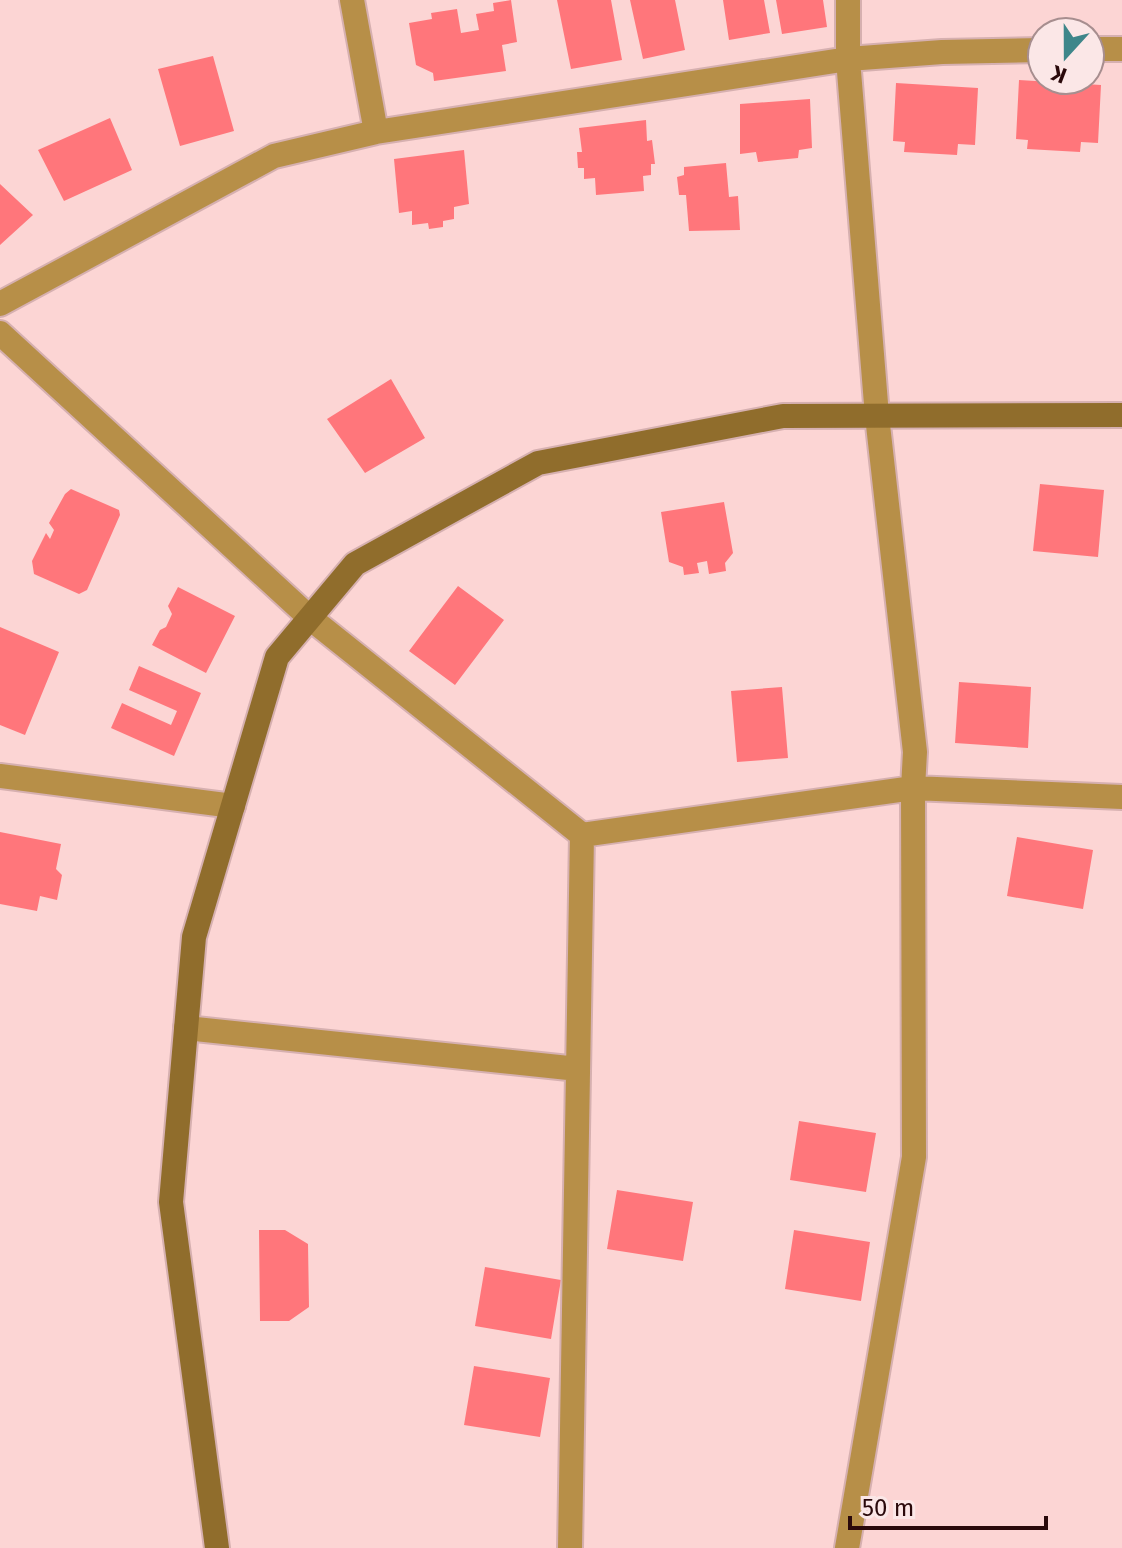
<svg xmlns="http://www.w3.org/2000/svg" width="1122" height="1548" viewBox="0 0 1122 1548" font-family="'Fira Sans',sans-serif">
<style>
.building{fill:#ff767b}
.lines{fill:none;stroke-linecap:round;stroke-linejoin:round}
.street-casing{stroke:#d6b0b0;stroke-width:28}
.secondary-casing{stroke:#d6b0b0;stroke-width:28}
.street{stroke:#b78f48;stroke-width:24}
.secondary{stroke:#906d2c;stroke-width:24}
</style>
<rect width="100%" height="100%" fill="#fcd5d4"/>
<path class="building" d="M511,0L517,42L502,45L506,71L434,81L433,73L416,65L409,23L432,19L431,13L457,9L461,33L479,30L476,14L494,11L493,3Z
M557,0H611L622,60L571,69Z
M630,0H675L685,50L643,59Z
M723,0H764L770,33L729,40Z
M776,0H823L827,27L782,34Z
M213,56L234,131L180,146L158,69Z
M1019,80L1101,85L1098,143L1081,142L1080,152L1027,149L1028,140L1016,139Z
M896,83L978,88L975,145L958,144L957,155L904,152L905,142L893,141Z
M810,99L812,148L799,150L798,158L758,162L756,152L740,154V104Z
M110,118L132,170L64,201L38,150Z
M646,120L647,141L652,140L655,164H651V175L643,176L644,191L596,195L595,178L584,179V168H578L577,152H582L579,128Z
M464,150L469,204L454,207V219L443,221V227L429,229L428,223L412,225V211L399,213L394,159Z
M726,163L729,197L738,196L740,230L689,231L686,195H679L677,177L684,175V167Z
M0,184L33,215L0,245Z
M391,379L425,438L365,473L327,419Z
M1040,484L1104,490L1098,557L1033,551Z
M71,489L119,510L120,515L87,590L79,594L34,574L32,561L46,533L50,539L54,530L49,523L65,494Z
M724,502L733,553L725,563L726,571L709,574L707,561L697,563L699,573L684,575L683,567L669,562L661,512Z
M458,586L504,620L455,685L409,651Z
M178,587L235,616L206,673L152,645L160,630L166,627L172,614L168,606Z
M0,627L59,652L25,735L0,725Z
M139,666L201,693L174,756L111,728L122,703L171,725L177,711L129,690Z
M959,682L1031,687L1028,748L955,743Z
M782,687L788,758L737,762L731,691Z
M0,832L61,844L56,869L62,875L57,900L40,896L37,911L0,904Z
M1017,837L1093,850L1083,909L1007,896Z
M799,1121L876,1133L866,1192L790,1180Z
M617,1190L693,1202L683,1261L607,1249Z
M259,1230H285L308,1244L309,1307L289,1321H260Z
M794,1230L870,1242L861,1301L785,1289Z
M485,1267L561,1280L551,1339L475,1326Z
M474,1366L550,1378L540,1437L464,1425Z"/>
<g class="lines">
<defs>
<path id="street" d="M352,0L376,132
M1090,49H1122
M0,304L274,156L376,132L848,59L942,52L1042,50
M0,333L310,618L582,835L913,788L915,752L877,416L848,59V0
M0,776L233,806
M186,1028L578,1069
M570,1548L582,835
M847,1548L914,1157L913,788L1122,797"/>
<path id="secondary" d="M217,1548L171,1202L194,937L277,657L355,564L538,463L783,416L1122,415"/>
</defs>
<use href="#street" class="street-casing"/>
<use href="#secondary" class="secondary-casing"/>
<use href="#street" class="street"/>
<use href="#secondary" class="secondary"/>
</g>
<g transform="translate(1066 56) rotate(201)"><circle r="38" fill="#fbe7e7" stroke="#a78e8f" stroke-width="2"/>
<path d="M0-6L14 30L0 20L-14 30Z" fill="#3e868a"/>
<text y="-12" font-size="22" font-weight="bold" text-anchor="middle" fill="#2a090b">K</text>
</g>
<path d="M850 1516v12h196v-12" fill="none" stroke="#2a090b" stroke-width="4"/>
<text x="862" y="1516" font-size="24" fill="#2a090b" stroke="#fbe7e7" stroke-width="6" paint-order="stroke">50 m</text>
</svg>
